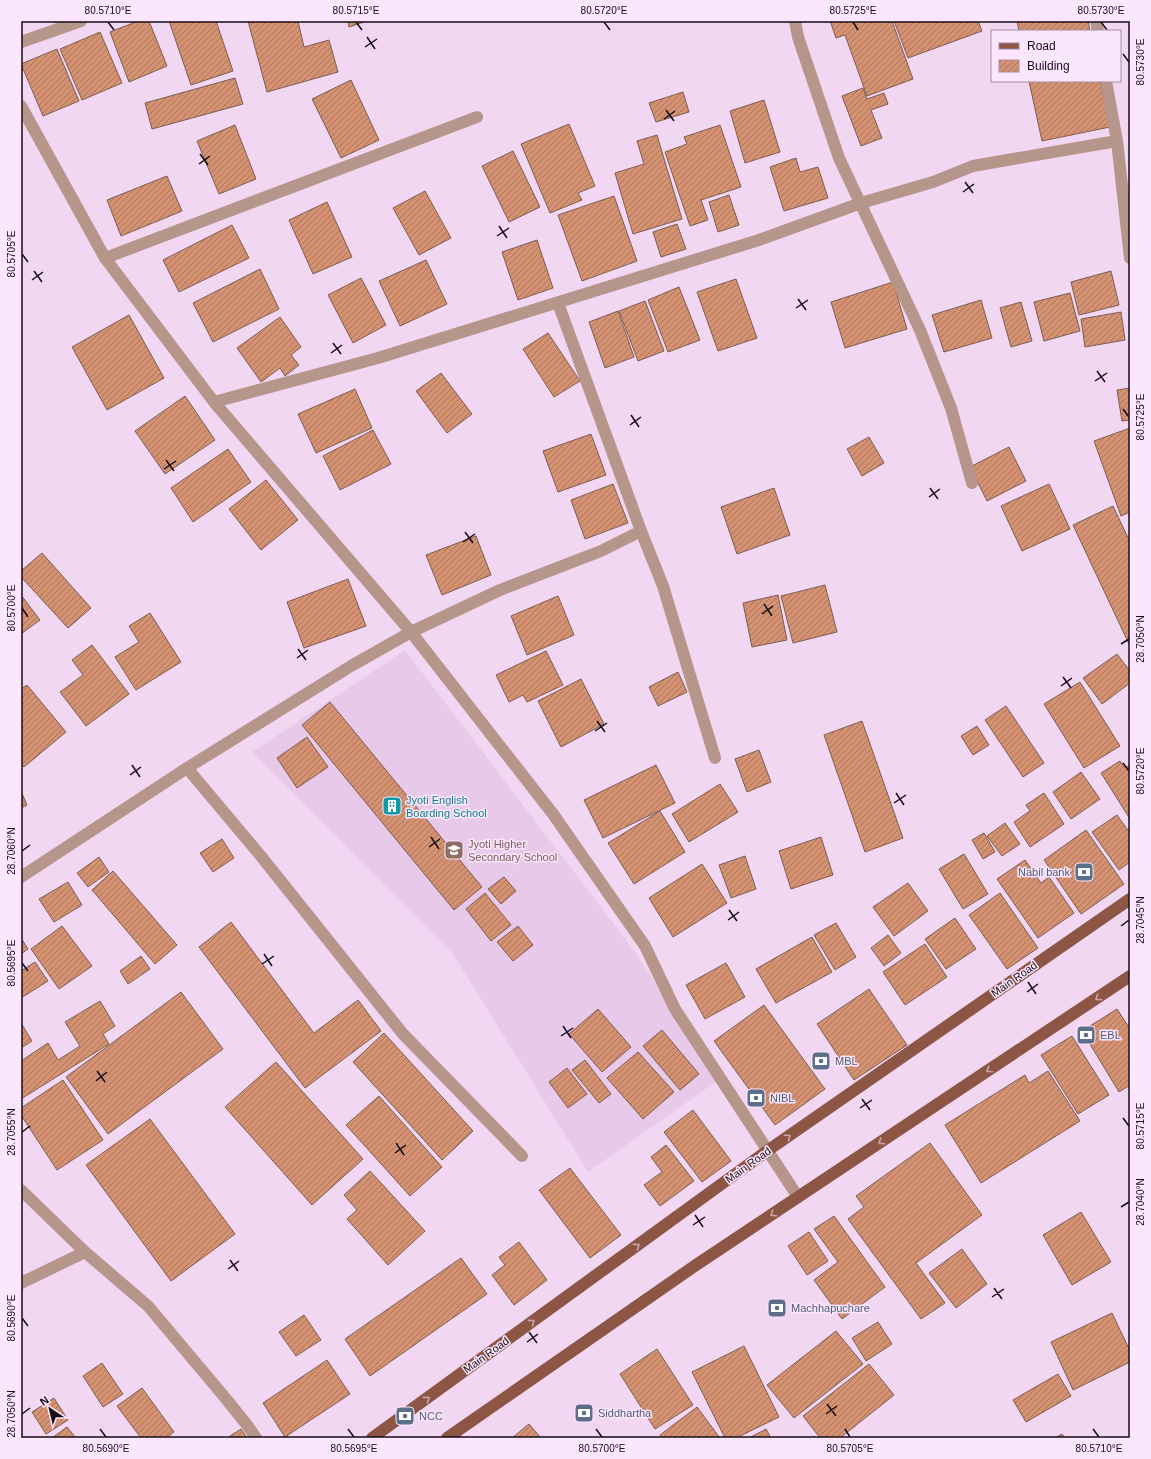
<svg xmlns="http://www.w3.org/2000/svg" width="1151" height="1459" viewBox="0 0 1151 1459" font-family="Helvetica,sans-serif">
<style>
.built{fill:#e9c9ea}
.building{fill:url(#building-hatch);stroke:#7d5d4f}
.lines{fill:none;stroke-linecap:round;stroke-linejoin:round}
.minor{stroke:#b6958b;stroke-width:12}
.major{stroke:#8c5544;stroke-width:12}
.oneway{stroke:#caa5aa}
.ticks{fill:none;stroke:#150d16;stroke-width:1.5}
.labels{text-anchor:middle;dominant-baseline:central;stroke-width:3;stroke-linejoin:round;paint-order:stroke}
.culture-label{font-size:11px;fill:#0d838f;stroke:#fce6fd;text-anchor:start}
.education-label{font-size:11px;fill:#785e54;stroke:#fce6fd;text-anchor:start}
.service-label{font-size:11px;fill:#4e5e75;stroke:#fce6fd;text-anchor:start}
.street-label{font-size:11px;fill:#150d16;stroke:#fce6fd}
.neatline{fill:none;stroke:#150d16;stroke-width:1.5}
.ticks-label{font-size:10px;text-anchor:middle;fill:#150d16}
</style>
<defs>
<pattern id="building-hatch" width="6" height="6" patternUnits="userSpaceOnUse"><rect width="6" height="6" fill="#d59273"/><path d="M-1 1l2-2M0 6l6-6M5 7l2-2" fill="none" stroke="#ac765d"/></pattern>
</defs>
<rect width="100%" height="100%" fill="#f2d7f3"/>
<path class="built" d="M405,650L632,948L720,1079L588,1172L453,954L252,752Z"/>
<path class="building" d="M138,21H149L167,66L129,82L110,32Z
M169,21H216L233,71L191,85Z
M248,21H298L304,47L329,40L338,72L267,92Z
M348,21H367L349,27Z
M830,21H892L913,79L867,96L845,35L836,38Z
M894,21H978L982,31L908,58Z
M1017,21H1088L1090,31H1019Z
M100,32L122,83L82,100L60,49Z
M57,49L79,101L43,116L21,64Z
M235,78L243,104L152,129L145,103Z
M351,80L379,140L341,158L312,99Z
M1029,81H1100L1110,127L1042,141Z
M863,88L867,99L884,93L888,104L871,110L882,138L861,146L842,96Z
M683,92L689,112L656,122L649,103Z
M764,100L780,152L745,163L730,111Z
M569,124L595,186L578,193L582,200L550,213L521,144Z
M235,125L256,179L219,194L197,141Z
M720,125L741,187L701,200L708,220L690,226L665,152L687,144L684,137Z
M657,135L682,219L633,234L615,173L644,164L637,141Z
M513,151L540,207L509,222L482,166Z
M796,158L800,172L818,167L828,198L784,211L770,167Z
M167,176L182,211L121,236L107,200Z
M425,191L451,238L419,255L393,208Z
M729,195L739,225L718,232L709,202Z
M614,196L637,261L582,281L558,215Z
M327,202L352,257L313,274L289,220Z
M677,224L686,249L661,257L653,232Z
M232,225L249,258L179,292L163,260Z
M537,240L553,288L518,300L502,252Z
M426,260L447,304L400,326L379,281Z
M260,269L279,309L213,342L193,303Z
M1111,271L1119,305L1079,315L1071,282Z
M361,278L386,325L353,343L328,295Z
M736,279L757,338L718,351L697,292Z
M893,282L907,329L845,348L831,302Z
M679,287L700,340L668,352L648,300Z
M1070,293L1080,331L1044,341L1034,302Z
M981,300L992,338L944,352L932,315Z
M645,301L664,351L638,361L619,311Z
M1021,302L1032,341L1011,347L1000,308Z
M618,311L634,357L605,368L589,322Z
M1121,312L1125,340L1085,347L1081,319Z
M129,315L164,378L107,410L72,347Z
M280,317L301,347L291,355L299,365L285,376L280,368L261,382L237,348Z
M548,333L580,381L554,397L523,349Z
M441,373L472,414L447,433L416,391Z
M1130,388V420L1122,421L1117,390Z
M355,389L372,428L316,453L298,414Z
M185,396L215,440L165,474L135,431Z
M1130,428V512L1121,516L1094,441Z
M373,430L391,464L340,490L323,456Z
M591,434L606,475L558,492L543,451Z
M869,437L884,463L862,476L847,449Z
M1009,447L1026,481L987,501L970,467Z
M228,449L251,482L193,522L171,488Z
M266,480L298,520L261,550L229,509Z
M613,484L628,523L585,539L571,500Z
M1049,484L1070,529L1022,551L1001,506Z
M774,488L790,535L737,554L721,507Z
M1113,506L1130,542V644H1129L1073,525Z
M476,536L491,575L442,595L426,555Z
M42,553L91,608L68,628L21,577V571Z
M348,579L366,626L304,648L287,602Z
M825,585L837,632L793,643L781,596Z
M21,595L40,620L21,634Z
M778,595L787,640L752,647L743,603Z
M558,596L574,635L527,655L511,616Z
M150,613L181,662L136,690L115,657L139,642L129,626Z
M92,645L129,694L86,726L60,692L83,675L72,660Z
M546,651L563,685L527,702L523,695L509,702L496,675Z
M1117,654L1130,671V683L1102,704L1083,678Z
M678,672L687,692L658,706L649,687Z
M581,679L604,724L561,747L538,701Z
M1080,682L1120,746L1084,768L1044,704Z
M27,685L66,732L24,767L21,764V689Z
M330,702L482,887L454,910L302,725Z
M1006,706L1044,763L1023,777L985,720Z
M862,721L903,838L865,852L824,735Z
M977,726L989,745L973,755L961,736Z
M307,737L328,767L297,788L277,758Z
M759,750L771,782L747,792L735,759Z
M1120,761L1125,768L1130,765V819L1101,773Z
M656,765L675,803L603,838L584,800Z
M1081,772L1100,799L1071,819L1053,792Z
M720,784L738,812L689,842L672,814Z
M21,791L27,805L21,808Z
M1044,793L1064,824L1030,847L1014,822L1030,811L1026,805Z
M660,811L685,852L634,884L608,843Z
M1117,815L1130,833V862L1119,870L1092,832Z
M1005,823L1020,844L1002,856L987,836Z
M1086,830L1124,884L1081,914L1044,860Z
M984,833L995,852L983,859L972,840Z
M821,837L833,875L791,889L779,851Z
M222,839L234,858L213,872L200,853Z
M964,854L988,894L963,909L939,869Z
M745,856L756,889L731,898L719,865Z
M99,857L109,872L88,887L77,873Z
M1025,860L1041,883L1049,877L1074,913L1038,938L997,879Z
M702,864L727,903L673,937L649,898Z
M113,871L177,945L155,964L92,890Z
M504,877L516,891L501,904L488,889Z
M68,882L82,905L54,922L39,899Z
M908,883L928,911L894,936L873,907Z
M485,893L511,925L491,941L466,909Z
M1000,893L1038,948L1007,969L969,915Z
M955,918L976,949L946,969L925,939Z
M231,922L314,1033L358,1000L381,1031L305,1088L199,947Z
M836,923L856,957L835,970L814,935Z
M62,926L92,966L59,989L31,949Z
M518,926L533,945L513,961L497,942Z
M888,935L901,953L884,966L871,948Z
M812,937L832,972L776,1003L756,969Z
M21,938L28,949L21,954Z
M925,944L947,977L905,1005L883,972Z
M141,956L150,969L128,984L120,971Z
M35,962L48,981L21,998V971Z
M726,963L745,997L705,1019L686,985Z
M869,989L907,1045L854,1080L817,1024Z
M181,992L223,1049L108,1134L66,1077Z
M100,1001L115,1026L103,1034L109,1044L21,1099V1061L48,1043L58,1060L80,1046L65,1022Z
M764,1005L825,1089L775,1125L714,1041Z
M598,1009L631,1047L602,1072L569,1034Z
M1117,1009L1130,1029V1085L1119,1092L1082,1031Z
M21,1023L32,1041L21,1048Z
M662,1030L699,1074L680,1090L643,1046Z
M384,1033L473,1131L442,1160L353,1062Z
M1072,1036L1109,1095L1078,1114L1041,1055Z
M638,1052L674,1092L643,1119L607,1078Z
M585,1060L611,1094L599,1103L572,1070Z
M276,1062L363,1159L312,1205L225,1107Z
M567,1068L587,1094L568,1108L549,1082Z
M1048,1071L1080,1121L981,1183L945,1125L1025,1075L1029,1083Z
M63,1080L103,1140L57,1170L21,1115V1108Z
M379,1096L442,1167L410,1196L346,1125Z
M693,1110L731,1161L702,1182L664,1132Z
M150,1119L235,1234L171,1281L86,1165Z
M930,1143L982,1215L916,1263L945,1303L921,1319L848,1219L864,1207L856,1196Z
M666,1145L694,1181L660,1206L644,1185L662,1172L651,1157Z
M570,1168L621,1235L590,1258L539,1190Z
M370,1171L425,1231L388,1265L347,1219L357,1210L344,1195Z
M1081,1212L1111,1262L1072,1285L1043,1235Z
M834,1216L885,1287L842,1319L814,1280L838,1262L814,1229Z
M809,1232L828,1261L807,1275L788,1246Z
M519,1242L547,1280L514,1305L492,1275L505,1265L499,1257Z
M962,1249L987,1284L956,1308L929,1273Z
M461,1258L487,1294L370,1376L345,1339Z
M1112,1313L1130,1351V1362L1073,1390L1051,1342Z
M304,1315L321,1340L296,1356L279,1332Z
M878,1322L892,1344L866,1361L852,1338Z
M836,1331L863,1364L794,1418L767,1385Z
M744,1346L779,1417L736,1438H725L692,1372Z
M657,1349L693,1405L655,1429L620,1374Z
M327,1360L350,1394L285,1437L263,1403Z
M102,1363L123,1394L103,1407L83,1376Z
M869,1364L894,1395L840,1438H820L803,1416Z
M1058,1374L1071,1396L1026,1422L1013,1400Z
M142,1388L174,1432L166,1438H141L117,1406Z
M54,1398L68,1420L46,1434L32,1412Z
M697,1407L720,1438H662L660,1435Z
M529,1424L541,1438H512Z
M67,1427L76,1438H52Z
M241,1429L247,1438H227Z
M766,1429L771,1438H749Z
M1062,1434L1065,1438H1055Z"/>
<g class="lines">
<path class="minor" d="M795,21L798,37L839,158L920,330L951,408L972,483
M1096,21L1098,31
M21,42L81,21
M1106,81L1117,141
M21,106L105,258L214,402L411,632L553,814L645,946L675,1009L798,1197
M105,258L477,117
M558,303L641,531L663,586L715,758
M214,402L378,358L759,240L861,203L933,182L973,166L1117,141L1130,258
M187,768L260,855L403,1034L522,1156
M21,877L187,768L351,666L411,632L500,590L601,551L641,531
M21,1190L85,1252
M21,1283L85,1252L148,1306L227,1400L247,1425L256,1438"/>
<path class="major" d="M372,1438L767,1151L1130,899
M447,1438L696,1265L1130,976"/>
</g>
<defs><path id="oneway-chevron" d="M-2-3.5L2.5 0L-2 3.5" fill="none" stroke-width="1.6" stroke-linecap="round" stroke-linejoin="round"/></defs>
<g class="oneway">
<use href="#oneway-chevron" transform="translate(1098 998) rotate(146)"/>
<use href="#oneway-chevron" transform="translate(989 1070) rotate(146)"/>
<use href="#oneway-chevron" transform="translate(788 1137) rotate(-35)"/>
<use href="#oneway-chevron" transform="translate(881 1142) rotate(146)"/>
<use href="#oneway-chevron" transform="translate(773 1214) rotate(146)"/>
<use href="#oneway-chevron" transform="translate(637 1246) rotate(-36)"/>
<use href="#oneway-chevron" transform="translate(532 1322) rotate(-36)"/>
<use href="#oneway-chevron" transform="translate(427 1399) rotate(-36)"/>
</g>
<path class="ticks" d="M108,22L114,30M356,22L362,30M604,22L610,30M853,22L858,30M1101,22L1107,30M367,37L375,49M365,47L377,39M1123,54L1129,62M666,110L674,121M664,119L675,111M200,154L208,165M199,164L210,156M965,182L973,193M963,192L974,184M499,226L507,238M497,236L509,228M22,254L28,262M34,271L42,282M32,280L43,272M798,299L806,310M796,308L808,300M333,343L341,354M331,353L342,345M1097,371L1105,382M1095,381L1107,373M1123,409L1129,417M631,415L639,427M630,425L641,417M166,460L174,471M164,469L176,461M930,488L938,499M929,497L940,489M465,532L473,543M463,542L475,534M764,604L772,616M22,608L28,617M762,614L773,606M1121,644L1129,639M298,649L306,660M297,658L308,650M1063,677L1071,688M1061,686L1072,678M597,721L605,732M595,731L607,723M1123,763L1129,771M132,765L140,777M130,775L141,767M896,793L904,805M894,803L906,795M431,837L439,849M429,847L440,839M22,851L30,845M729,910L737,921M728,920L739,912M1121,926L1129,920M264,954L272,966M22,963L28,971M262,964L274,956M1028,982L1036,994M1027,992L1038,984M563,1026L571,1038M561,1036L573,1028M97,1071L105,1082M96,1081L107,1072M862,1099L870,1110M860,1108L872,1100M1123,1118L1129,1126M22,1132L30,1126M396,1143L404,1155M395,1153L406,1145M1121,1207L1129,1202M695,1215L703,1227M693,1225L705,1217M230,1260L238,1271M228,1269L239,1261M994,1288L1002,1299M992,1297L1004,1289M22,1318L28,1326M529,1332L537,1343M527,1342L538,1334M827,1404L836,1416M22,1414L30,1408M826,1414L837,1406M100,1429L106,1437M348,1429L354,1437M596,1429L602,1437M845,1429L850,1437M1093,1429L1099,1437"/>
<defs>
<symbol id="building-square" viewBox="-11 -11 22 22"><rect x="-9" y="-9" width="18" height="18" rx="4" fill="#0f9aa8" stroke="#fce6fd"/><path d="M-4-6H4V6H1V3H-1V6H-4ZM-2.5-4.3h1.7v1.8h-1.7ZM.8-4.3h1.7v1.8H.8ZM-2.5-1h1.7V.8h-1.7ZM.8-1h1.7V.8H.8Z" fill="#fff"/></symbol>
<symbol id="school-square" viewBox="-11 -11 22 22"><rect x="-9" y="-9" width="18" height="18" rx="4" fill="#8d6e63" stroke="#fce6fd"/><path d="M0-5L7-2L0 1L-7-2ZM-4 1L0 2.5L4 1V4Q0 6-4 4Z" fill="#fff"/></symbol>
<symbol id="bank-square" viewBox="-11 -11 22 22"><rect x="-9" y="-9" width="18" height="18" rx="4" fill="#5c6f8a" stroke="#fce6fd"/><path d="M-6-4H6V4H-6ZM0-2.3a2.3 2.3 0 1 0 0 4.6a2.3 2.3 0 1 0 0-4.6Z" fill="#fff"/></symbol>
</defs>
<g fill-rule="evenodd">
<use href="#building-square" x="381" y="795" width="22" height="22"/>
<use href="#school-square" x="443" y="839" width="22" height="22"/>
<use href="#bank-square" x="1073" y="861" width="22" height="22"/>
<use href="#bank-square" x="1075" y="1024" width="22" height="22"/>
<use href="#bank-square" x="810" y="1050" width="22" height="22"/>
<use href="#bank-square" x="745" y="1087" width="22" height="22"/>
<use href="#bank-square" x="766" y="1297" width="22" height="22"/>
<use href="#bank-square" x="573" y="1402" width="22" height="22"/>
<use href="#bank-square" x="394" y="1405" width="22" height="22"/>
</g>
<g class="labels">
<g class="culture-label">
<text x="406" y="800">Jyoti English<tspan x="406" dy="13">Boarding School</tspan></text>
</g>
<g class="education-label">
<text x="468" y="844">Jyoti Higher<tspan x="468" dy="13">Secondary School</tspan></text>
</g>
<g class="service-label">
<text x="1070" y="872" text-anchor="end">Nabil bank</text>
<text x="1100" y="1035">EBL</text>
<text x="835" y="1061">MBL</text>
<text x="770" y="1098">NIBL</text>
<text x="791" y="1308">Machhapuchare</text>
<text x="598" y="1413">Siddhartha</text>
<text x="419" y="1416">NCC</text>
</g>
<g class="street-label">
<text transform="translate(1014 979) rotate(-35)">Main Road</text>
<text transform="translate(748 1165) rotate(-36)">Main Road</text>
<text transform="translate(486 1355) rotate(-36)">Main Road</text>
</g>
</g>
<rect width="1151" height="1459" fill="none" stroke="#fce6fd" stroke-width="44"/>
<rect x="991" y="30" width="130" height="52" fill="#fce6fd" stroke="#a08fa1"/>
<rect x="999" y="43" width="20" height="6" fill="#8c5544" stroke="#a08fa1"/>
<text x="1027" y="50" font-size="12" fill="#150d16">Road</text>
<rect x="999" y="60" width="20" height="12" fill="url(#building-hatch)" stroke="#a08fa1"/>
<text x="1027" y="70" font-size="12" fill="#150d16">Building</text>
<g transform="translate(50 1409) rotate(325)" stroke="#fce6fd" stroke-width="3" paint-order="stroke">
<path d="M0-3L7 15L0 10L-7 15Z" fill="#150d16"/>
<text y="-6" font-size="11" font-weight="bold" text-anchor="middle" fill="#150d16">N</text>
</g>
<rect x="22" y="22" width="1107" height="1415" class="neatline"/>
<g class="ticks-label">
<text x="108" y="14">80.5710°E</text>
<text x="356" y="14">80.5715°E</text>
<text x="604" y="14">80.5720°E</text>
<text x="853" y="14">80.5725°E</text>
<text x="1101" y="14">80.5730°E</text>
<text transform="translate(1140 62) rotate(-90)" y="4">80.5730°E</text>
<text transform="translate(11 254) rotate(-90)" y="4">80.5705°E</text>
<text transform="translate(1140 417) rotate(-90)" y="4">80.5725°E</text>
<text transform="translate(11 608) rotate(-90)" y="4">80.5700°E</text>
<text transform="translate(1140 639) rotate(-90)" y="4">28.7050°N</text>
<text transform="translate(1140 771) rotate(-90)" y="4">80.5720°E</text>
<text transform="translate(11 851) rotate(-90)" y="4">28.7060°N</text>
<text transform="translate(1140 920) rotate(-90)" y="4">28.7045°N</text>
<text transform="translate(11 963) rotate(-90)" y="4">80.5695°E</text>
<text transform="translate(1140 1126) rotate(-90)" y="4">80.5715°E</text>
<text transform="translate(11 1132) rotate(-90)" y="4">28.7055°N</text>
<text transform="translate(1140 1202) rotate(-90)" y="4">28.7040°N</text>
<text transform="translate(11 1318) rotate(-90)" y="4">80.5690°E</text>
<text transform="translate(11 1414) rotate(-90)" y="4">28.7050°N</text>
<text x="106" y="1452">80.5690°E</text>
<text x="354" y="1452">80.5695°E</text>
<text x="602" y="1452">80.5700°E</text>
<text x="850" y="1452">80.5705°E</text>
<text x="1099" y="1452">80.5710°E</text>
</g>
</svg>
